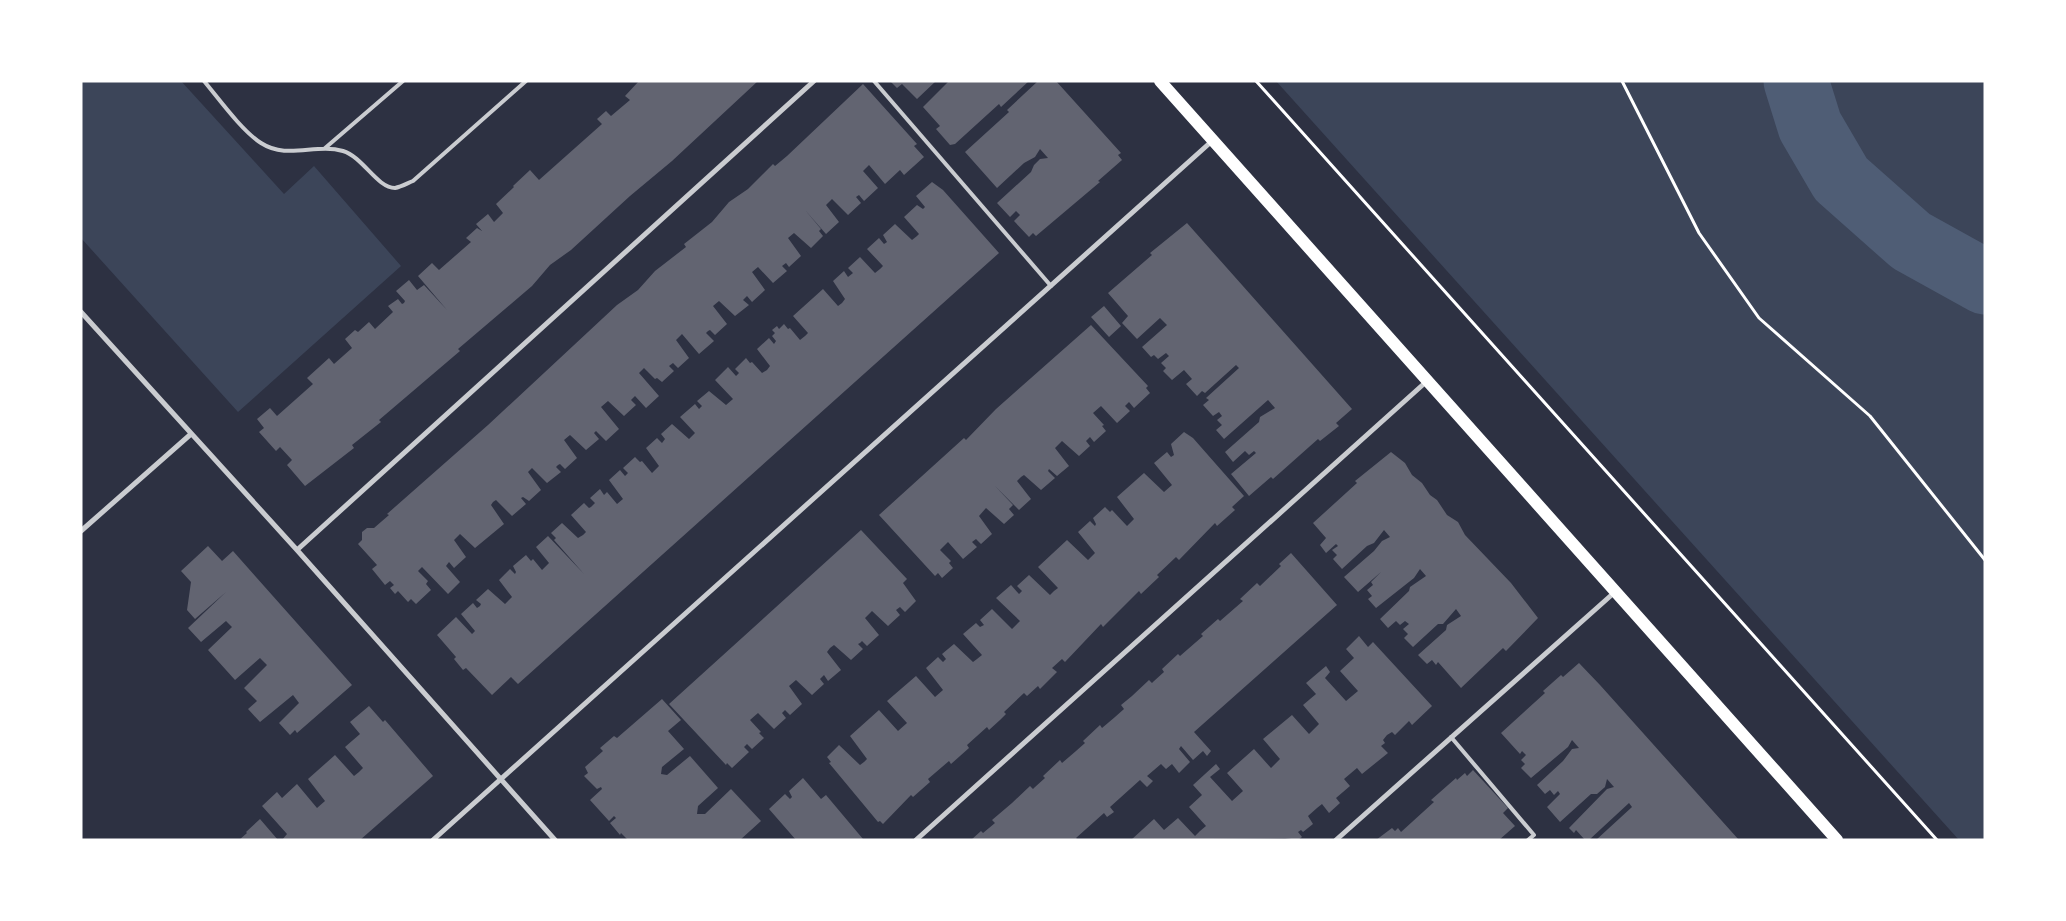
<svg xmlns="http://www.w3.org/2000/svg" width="2066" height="921" viewBox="0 0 2066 921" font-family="'Golos Text',sans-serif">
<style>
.green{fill:#3c4559}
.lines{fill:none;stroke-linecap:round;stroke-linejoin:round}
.river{stroke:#4f5d75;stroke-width:65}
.building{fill:#626471}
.path{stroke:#fff;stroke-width:3}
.service{stroke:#caccd0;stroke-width:4}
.minor{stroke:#caccd0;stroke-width:5}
.primary{stroke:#fff;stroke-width:12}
</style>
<rect width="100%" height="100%" fill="#2d3142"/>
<path class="green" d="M81,81H181L284,194L314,166L401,266L238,412L81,238Z
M1276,81H1985V840H1959Z"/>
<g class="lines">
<path class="river" d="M1796,81L1810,126L1841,179L1911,241L1985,282"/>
</g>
<path class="building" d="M639,81H758L672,161L630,196L571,250L550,265L532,286L458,349L460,351L379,420L381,422L352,445L354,448L305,486L287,465L292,460L280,447L276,451L259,432L264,428L257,419L270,408L277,416L313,384L307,378L329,358L334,364L352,348L345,339L355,330L358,332L369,322L375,329L393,312L388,306L398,299L402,304L404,303L405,301L396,291L409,280L417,290L424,285L447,310L418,276L432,263L439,270L471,242L466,238L477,228L482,231L476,224L488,214L494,222L503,213L496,204L514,187L513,186L530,170L539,180L602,124L597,119L606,111L611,116L630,100L625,96Z
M890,81H936L917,99L902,84L897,88Z
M949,81H1029L1001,107L999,104L955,144L950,145L936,129L940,126L923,107Z
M1038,81H1056L1121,153L1118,155L1122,160L1098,181L1100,182L1036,236L1033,233L1029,237L1014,221L1020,215L1016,211L1010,217L997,203L1031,172L1034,165L1040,159L1048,158L1040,149L1035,157L1024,163L997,188L965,152L1009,112L1007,110Z
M863,84L917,144L914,146L924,157L904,175L900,170L885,184L869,165L863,171L878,188L864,201L859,195L856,197L861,203L848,215L832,199L826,205L839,222L826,234L805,210L821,229L819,231L823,236L811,248L794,233L788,238L801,256L789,267L786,263L782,266L787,271L773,283L758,267L752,272L765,290L752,302L747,296L743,300L749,305L735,316L719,301L713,306L727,324L715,335L710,330L708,331L706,333L714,341L699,354L682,334L676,340L689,358L678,368L673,363L669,366L674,371L662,382L657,378L655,379L644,368L639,373L659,396L646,408L635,396L631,400L636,405L624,416L608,401L601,407L619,429L606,441L596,431L594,433L599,439L586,450L570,435L564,440L577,458L565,469L560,464L558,465L556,467L561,472L547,483L532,468L528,472L541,490L529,501L523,497L521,498L526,504L512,516L496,500L493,502L491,505L504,524L475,548L460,534L454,540L466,557L454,568L449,562L446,566L460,582L448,594L422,567L418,571L428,581L426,584L431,590L416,604L411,599L408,602L398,591L395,594L390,588L394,585L390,581L385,585L372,569L377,565L358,544L362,540V532L367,528H374L389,515L387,514L488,425L617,305L638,290L655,271L686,247L684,244L712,222L729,202L748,189L773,164L775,166L787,156Z
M932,182L943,190L999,253L518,684L511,677L492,695L466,668L463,670L454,659L456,657L437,635L456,617L472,634L475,631L461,614L473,603L477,608L480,606L481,604L476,600L488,589L505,604L512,597L499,580L510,569L515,574L516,572L513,566L526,555L531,561L533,559L542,570L549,563L536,547L548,536L584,574L554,540L556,538L551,533L562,523L578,538L583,535L586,532L571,515L584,503L589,508L591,507L595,503L590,498L600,489L604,495L607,492L617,504L623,499L609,480L620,470L625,476L628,473L623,468L635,457L640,462L642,461L652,473L659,466L646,448L657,438L662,443L665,439L661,434L672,424L689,439L695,433L680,417L695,404L699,409L702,406L697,401L709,391L726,405L733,399L715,380L728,367L736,376L739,373L735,369L746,358L750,363L752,362L762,373L767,370L770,366L757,349L769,338L774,344L776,341L772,336L775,333L772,330L777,326L779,329L784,324L788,329L790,328L800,340L805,336L808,333L793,316L823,289L838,306L842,303L845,299L833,281L844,271L848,277L853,273L848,268L860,257L875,273L880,269L883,266L867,249L879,238L884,244L887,242L883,235L895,224L912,240L917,236L919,234L904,217L917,205L923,209L925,207L916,196Z
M1187,223L1352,409L1336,423L1339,426L1320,441L1318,439L1273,479L1271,477L1249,496L1231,474L1256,453L1254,451L1249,455L1245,451L1233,462L1225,452L1259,422L1260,417L1275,408L1268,400L1224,439L1216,430L1222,425L1217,420L1222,416L1219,412L1213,416L1203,405L1209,400L1206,398L1239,368L1236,365L1205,393L1202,391L1197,396L1186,384L1192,379L1184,370L1172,380L1163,371L1166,368L1161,363L1169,356L1166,353L1158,359L1154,355L1151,357L1142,347L1167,325L1160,318L1137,339L1122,323L1128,316L1108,293L1152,255L1150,253Z
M1104,306L1121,326L1109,337L1091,317Z
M1091,325L1148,386L1146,388L1150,393L1134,408L1129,402L1125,406L1130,411L1117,423L1101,406L1093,413L1104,425L1102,426L1106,431L1094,442L1090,437L1086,441L1090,446L1079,456L1062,441L1055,448L1069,466L1057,476L1049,469L1048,471L1055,478L1041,490L1024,475L1021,477L1017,481L1031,499L1019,510L995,486L1013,505L1009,509L1014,515L1004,524L986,508L979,516L992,534L981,544L976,539L972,542L977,547L963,559L948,542L940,550L951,561L949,563L953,568L942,578L938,573L935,576L879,515L964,438L966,440L996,409Z
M1184,432L1193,438L1244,496L1232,507L1235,510L1217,526L1215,523L1179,560L1176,557L1157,575L1159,577L1141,594L1139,591L1103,627L1101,624L1065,662L1062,659L1052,668L1057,672L1040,689L1038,686L1027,696L1024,693L1004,712L1006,714L1000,720L989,730L987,727L967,745L969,748L951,764L949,761L928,779L930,782L913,797L911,795L883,824L880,821L878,822L829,763L831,762L827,757L839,745L860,765L864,762L867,759L850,736L879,710L898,731L907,723L887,701L916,676L935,697L943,690L926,668L938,657L943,662L946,659L942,654L954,644L973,662L977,659L982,655L963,634L976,623L980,627L984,625L980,620L992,609L1012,629L1020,621L996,598L1011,585L1019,594L1022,591L1017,586L1029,575L1050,595L1054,591L1058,588L1038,567L1067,540L1088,560L1095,553L1078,532L1090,521L1095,526L1096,524L1093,518L1105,507L1110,512L1112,510L1127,526L1134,519L1117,497L1144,473L1164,492L1172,485L1154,463L1167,452L1171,457L1174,455L1171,444Z
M1391,452L1405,463L1412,475L1422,483L1430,495L1437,500L1447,515L1458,522L1465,535L1511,583L1538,618L1506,651L1503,648L1461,688L1438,662L1436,665L1432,660L1427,664L1418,655L1446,630L1447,625L1461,616L1456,609L1443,624H1438L1413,647L1404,638L1408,634L1403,629L1409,624L1405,621L1400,625L1396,621L1388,628L1380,619L1409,591L1410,587L1426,576L1420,569L1414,578L1376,608L1368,599L1372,596L1367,590L1373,585L1371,582L1381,572L1358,592L1344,577L1374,551L1382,541L1390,537L1384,530L1374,543L1367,546L1342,569L1333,559L1337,555L1332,550L1338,546L1336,544L1326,553L1320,545L1326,538L1313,523L1357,483L1355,481Z
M861,530L907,579L903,583L916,601L905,612L900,607L896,610L900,615L888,626L872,611L865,618L879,635L867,646L862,641L860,643L858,644L863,649L851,660L834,645L830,648L827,652L841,670L828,681L824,675L820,679L824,684L812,695L796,680L789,686L802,704L790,715L785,710L782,713L786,718L774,729L758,713L750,720L761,732L759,733L764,738L752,749L747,744L744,747L749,752L732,768L727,763L726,765L669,704Z
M208,546L222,561L233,551L352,685L297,733L295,730L290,735L279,723L299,703L293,695L260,722L248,709L257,701L244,688L267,665L260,658L235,680L208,650L232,627L226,621L201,642L188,628L226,592L195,619L187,610L191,582L181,571Z
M1291,553L1337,605L1194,732L1211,751L1207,756L1203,751L1193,760L1181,746L1179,749L1190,762L1179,773L1172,764L1166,769L1161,764L1147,776L1153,781L1147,787L1140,780L1110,807L1114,812L1107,817L1104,813L1076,838L1078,840H971L981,831L983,833L995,823L992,820L1012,803L1030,786L1033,789L1035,787L1045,778L1043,776L1060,760L1062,763L1076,751L1085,743L1083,741L1100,725L1102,728L1115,717L1124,709L1121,705L1132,696L1149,680L1152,683L1154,681L1164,672L1162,669L1178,654L1180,656L1203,636L1201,634L1218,619L1220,621L1243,601L1240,599L1257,583L1260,586L1281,566L1279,564Z
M1359,636L1368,647L1373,642L1432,706L1412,725L1409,721L1395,735L1392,732L1387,735L1383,740L1385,743L1381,746L1388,753L1362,774L1357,768L1344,779L1350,786L1336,798L1340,803L1329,813L1322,804L1317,808L1308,816L1313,824L1303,832L1301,830L1298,832L1302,837L1298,840L1285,838L1131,840L1154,819L1164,830L1178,818L1195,836L1200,831L1206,826L1189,807L1202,795L1193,785L1216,764L1220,769L1210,777L1232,801L1243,791L1227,773L1254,749L1271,768L1280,759L1263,739L1292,715L1309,734L1319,724L1303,705L1316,694L1306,683L1326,666L1330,672L1325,678L1346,701L1358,691L1340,671L1354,658L1346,649Z
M1579,663L1600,685L1739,840H1596L1632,807L1629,803L1589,840H1585L1576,830L1574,833L1569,828L1607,789L1614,787L1607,779L1605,787L1597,794H1591L1560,822L1547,807L1560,794L1558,791L1554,795L1550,790L1545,794L1537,785L1563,761L1572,749L1579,748L1572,740L1568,747L1531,778L1521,768L1525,764L1521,760L1526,755L1522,751L1520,754L1501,733L1545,693L1543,691L1561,675L1563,677Z
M662,699L681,720L668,731L684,749L662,767L661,774L667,775L690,756L718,788L698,806L697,814H705L731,789L761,821L740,840H628L621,833L620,835L610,823L616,818L614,816L609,821L590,800L602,789L601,787L597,789L584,776L588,773L585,767L603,751L600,748L614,736L617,738Z
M369,706L383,722L385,720L433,776L360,840H282L287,834L262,806L277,792L282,798L297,784L317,808L325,801L308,779L335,755L354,776L359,772L363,768L345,747L360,734L350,722Z
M1473,770L1508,808L1503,813L1515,826L1499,840H1376L1392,828L1395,831L1398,828L1401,832L1434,802L1431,800L1456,778L1457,780L1465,773L1467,776Z
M803,778L821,799L826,795L863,839L796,840L769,809L785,794L790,799L792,797L789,791Z
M260,819L278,840H239L247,833L246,832Z"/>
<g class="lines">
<path class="path" d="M1256,81L1937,840
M1622,81L1699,233L1759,318L1870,416L1985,560"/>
<path class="service" d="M204,81C219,99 242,131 261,143C287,160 316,143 343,151C363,157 377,188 395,188C401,187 408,183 413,181L526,81
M874,81L1051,286
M324,149L403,81
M1451,737L1534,835L1528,840"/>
<path class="minor" d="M81,312L297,550L555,840
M81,531L191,434
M297,550L814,81
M433,840L1212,141
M916,840L1427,381
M1336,840L1616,591"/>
<path class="primary" d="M1160,81L1837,840"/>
</g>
<rect width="2066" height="921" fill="none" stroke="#ffffff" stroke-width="165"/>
</svg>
